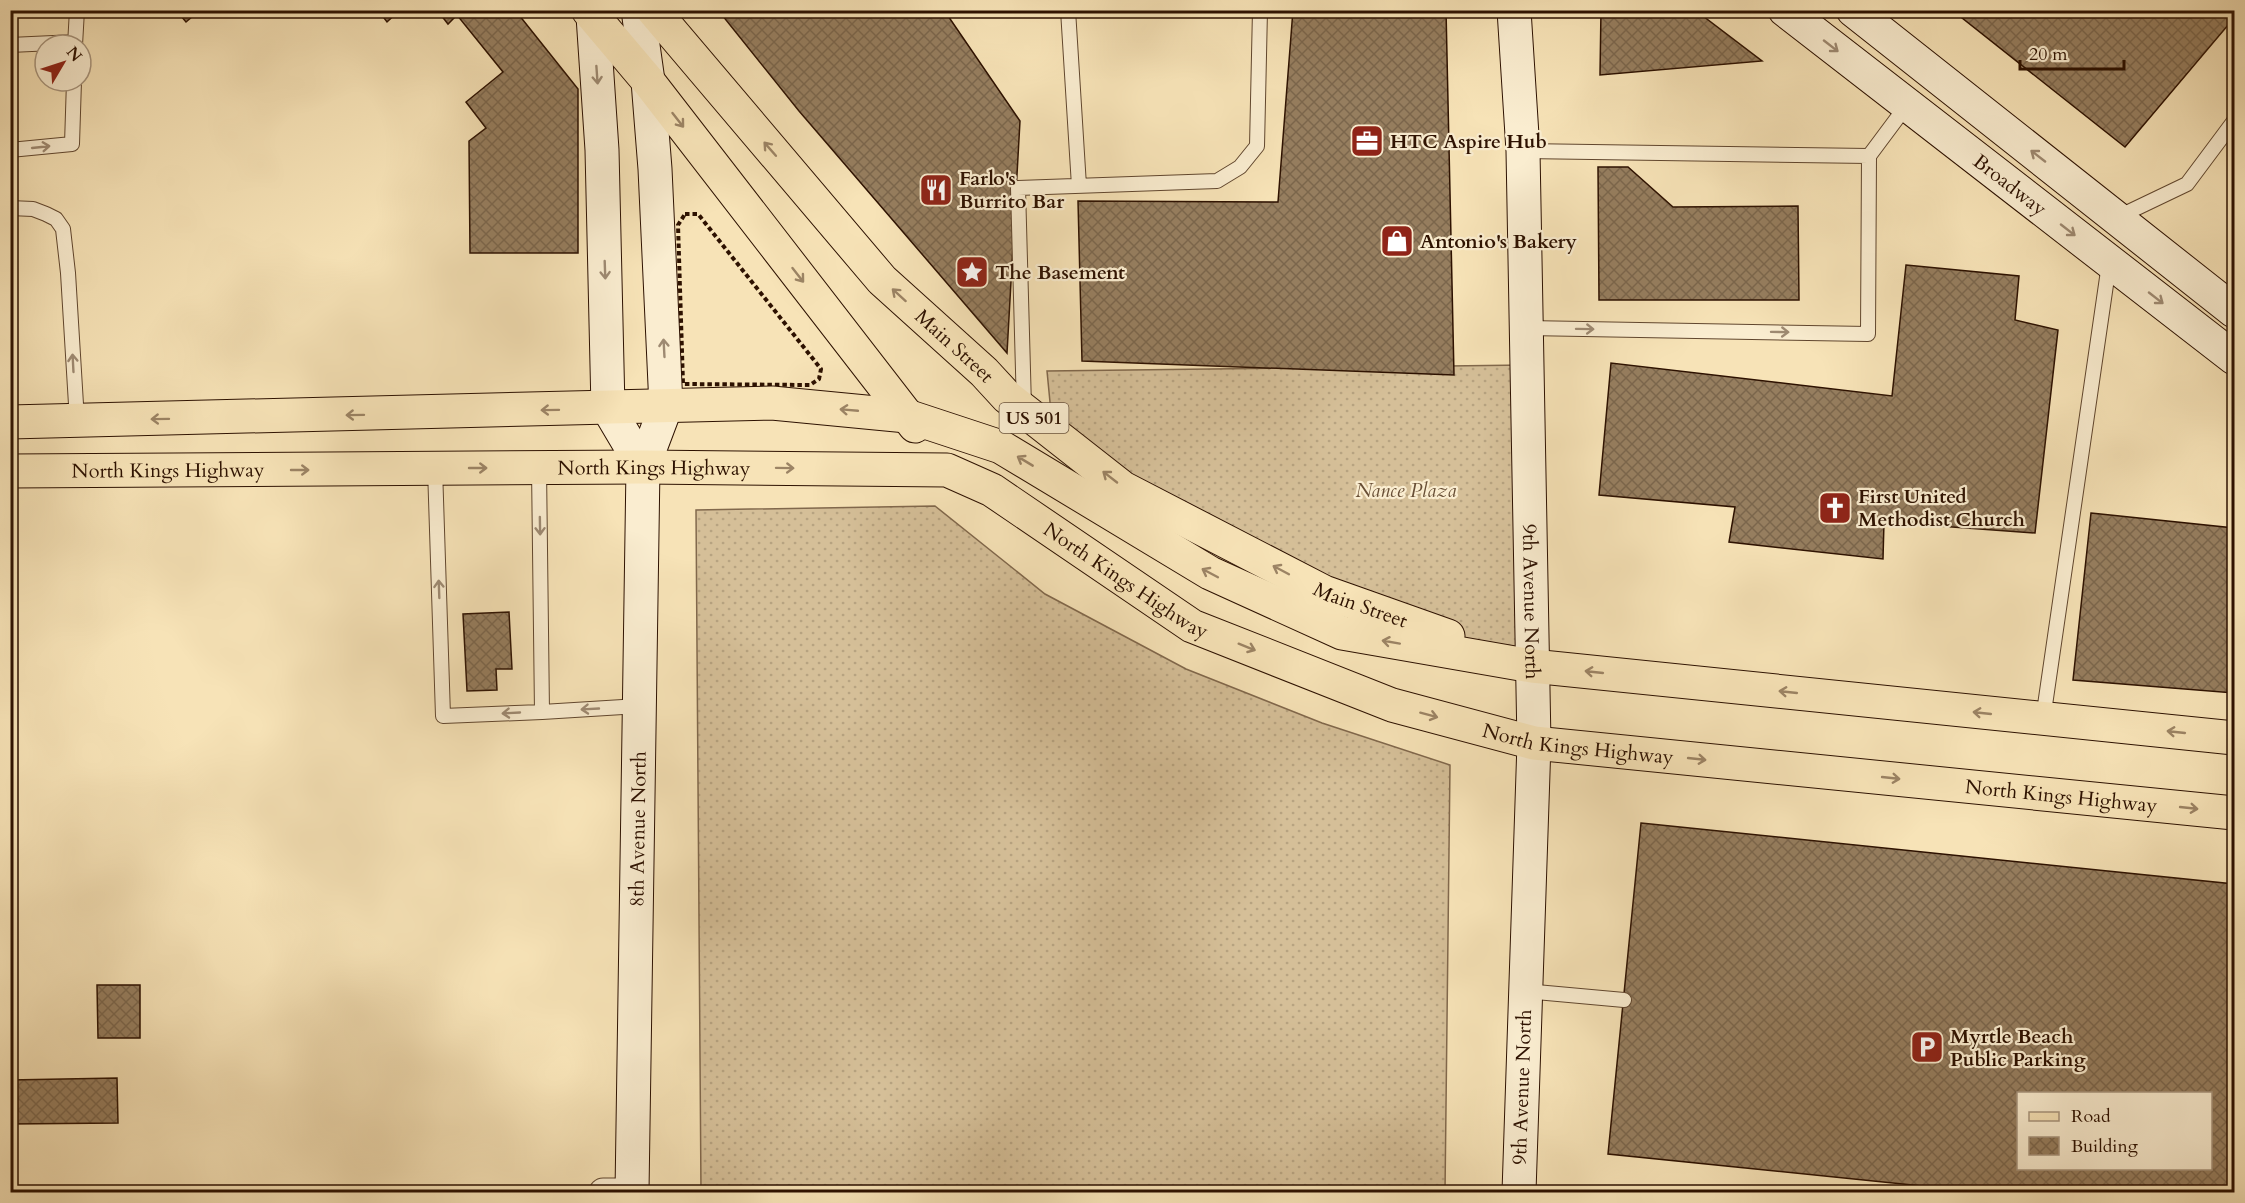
<svg xmlns="http://www.w3.org/2000/svg" width="2245" height="1203" viewBox="0 0 2245 1203" font-family="Cardo,serif">
<style>
.grass{fill:url(#grass-dots);stroke:#81684c;stroke-width:1.5}
.building{fill:url(#building-cross-hatch);stroke:#2d1100;stroke-width:1.5;fill-rule:evenodd}
.lines{fill:none;stroke-linecap:round;stroke-linejoin:round}
.lane-casing{stroke:#60462e;stroke-width:16}
.street-casing{stroke:#60462e;stroke-width:29}
.secondary-casing{stroke:#2d1100;stroke-width:35}
.primary-casing{stroke:#2d1100;stroke-width:35}
.path{stroke:#2d1100;stroke-width:4;stroke-dasharray:4.5 3;stroke-linecap:butt}
.lane{stroke:#faedd0;stroke-width:14}
.street{stroke:#faedd0;stroke-width:27}
.secondary{stroke:#faedd0;stroke-width:33}
.primary{stroke:#f7e3b7;stroke-width:33}
.oneway{stroke:#9e8a72}
.oneway2{stroke:#9c8465}
.labels{text-anchor:middle;dominant-baseline:central;stroke-width:4.5;stroke-linejoin:round;paint-order:stroke}
.shield{fill:#faedd0;stroke:#6a533e;stroke-width:1.5}
.shield-label{font-size:18px;font-weight:bold;fill:#2d1100}
.poi-label{font-size:20px;font-weight:bold;fill:#2d1100;stroke:#faedd0;text-anchor:start}
.street-label{font-size:20px;fill:#2d1100;stroke:#faedd0}
.park-label{font-size:20px;font-style:italic;fill:#684e35;stroke:#faedd0}
</style>
<defs>
<pattern id="grass-dots" width="8" height="8" patternUnits="userSpaceOnUse" patternTransform="scale(1.5)"><rect width="8" height="8" fill="#d5bf98"/><path d="M2 2h.1M6 6h.1" fill="none" stroke="#b7a381" stroke-width="1.8" stroke-linecap="round"/></pattern>
<pattern id="building-cross-hatch" width="8" height="8" patternUnits="userSpaceOnUse" patternTransform="scale(1.5)"><rect width="8" height="8" fill="#967e5f"/><path d="M0 0l8 8M0 8l8-8" fill="none" stroke="#7b664c"/></pattern>
</defs>
<rect width="100%" height="100%" fill="#f7e3b7"/>
<filter id="stains"><feTurbulence type="fractalNoise" baseFrequency=".00333" numOctaves="4"/><feColorMatrix values="0 0 0 0 .2 0 0 0 0 .09 0 0 0 0 .02 0 0 0 .5 -.17"/></filter>
<radialGradient id="worn" r=".72"><stop offset=".6" stop-color="#630" stop-opacity="0"/><stop offset="1" stop-color="#630" stop-opacity=".3"/></radialGradient>
<path class="grass" d="M1528,365L1532,666L1324,592L1053,433L1047,371Z
M935,506L1045,594L1186,669L1322,723L1450,765L1445,1192H701L696,510Z"/>
<path class="building" d="M176,10H200L186,22Z
M378,10H400L387,22Z
M437,10H515L578,89V253H470L469,141L486,128L466,102L503,72L457,15L448,24Z
M718,10H944L1020,121L1007,353L799,111Z
M1293,10H1446L1454,375L1082,361L1078,201L1278,202Z
M1601,10H1695L1762,61L1600,75Z
M1952,10H2234V18L2125,147Z
M1598,167H1628L1673,207L1798,206L1799,300H1599Z
M1906,265L2019,276L2015,320L2058,330L2035,533L1884,522L1883,559L1729,542L1735,507L1599,495L1611,363L1892,396Z
M2091,513L2234,528V693L2073,680Z
M509,612L512,669H496L497,690L467,691L463,614Z
M1641,823L2234,884V1154L2231,1192H1981L1608,1154ZM2018,1094H2210V1168H2018Z
M97,985H140V1038H98Z
M117,1078L118,1123L10,1124V1080Z"/>
<g class="lines">
<defs>
<path id="lane" d="M1068,10L1079,186
M10,45L75,42
M75,45L77,10
M10,150L72,144L74,81
M1523,151L1869,156
M10,208L33,209L46,214L56,219L63,229L68,273L77,421
M2118,217L2187,184L2234,121
M1527,328L1868,334L1869,156L1907,105
M1024,407L1018,188L1217,181L1240,167L1257,146L1260,10
M435,468L443,716L542,712L539,468
M542,712L639,706
M2043,719L2109,264
M1525,991L1624,1000"/>
<path id="street" d="M603,1192H632"/>
<g id="secondary">
<path id="s1" d="M1514,10L1523,151L1534,743L1519,1192"/>
<path id="s2" d="M1785,10L2234,358"/>
<path d="M1853,10L2234,311"/>
<path d="M593,16L602,150L608,408L643,467"/>
<path id="s3" d="M632,1192L643,467L666,406L655,169L648,81L638,10"/>
</g>
<g id="primary">
<path d="M588,10L648,81L915,426"/>
<path id="s4" d="M653,10L882,280L984,372L1007,397L1123,488L1324,592L1448,636"/>
<path d="M10,422L772,403L907,416L1001,447L1210,573L1342,633L1532,666L2234,738"/>
<path id="s5" d="M10,471L643,467L947,470L992,490L1192,626L1392,705L1534,743L2234,813"/>
</g>
</defs>
<use href="#lane" class="lane-casing"/>
<use href="#street" class="street-casing"/>
<use href="#secondary" class="secondary-casing"/>
<use href="#primary" class="primary-casing"/>
<path class="path" d="M685,214H698L821,369L819,379L810,385L683,384L678,225Z"/>
<use href="#lane" class="lane"/>
<use href="#street" class="street"/>
<use href="#secondary" class="secondary"/>
<use href="#primary" class="primary"/>
</g>
<defs><path id="oneway-shaft" d="M-6 0H5M1.5-3L5.5 0L1.5 3" fill="none" stroke-width="1.6" stroke-linecap="round" stroke-linejoin="round" transform="scale(1.5)"/></defs>
<g class="oneway">
<use href="#oneway-shaft" transform="translate(1831 46) rotate(38)"/>
<use href="#oneway-shaft" transform="translate(597 75) rotate(86)"/>
<use href="#oneway-shaft" transform="translate(41 147) rotate(-6)"/>
<use href="#oneway-shaft" transform="translate(2038 156) rotate(-142)"/>
<use href="#oneway-shaft" transform="translate(2068 230) rotate(38)"/>
<use href="#oneway-shaft" transform="translate(605 270) rotate(88)"/>
<use href="#oneway-shaft" transform="translate(2156 298) rotate(38)"/>
<use href="#oneway-shaft" transform="translate(1585 329) rotate(1)"/>
<use href="#oneway-shaft" transform="translate(1780 332) rotate(1)"/>
<use href="#oneway-shaft" transform="translate(664 348) rotate(-93)"/>
<use href="#oneway-shaft" transform="translate(73 363) rotate(-93)"/>
<use href="#oneway-shaft" transform="translate(540 526) rotate(89)"/>
<use href="#oneway-shaft" transform="translate(439 589) rotate(-92)"/>
<use href="#oneway-shaft" transform="translate(590 709) rotate(177)"/>
<use href="#oneway-shaft" transform="translate(511 713) rotate(177)"/>
</g>
<g class="oneway2">
<use href="#oneway-shaft" transform="translate(678 120) rotate(52)"/>
<use href="#oneway-shaft" transform="translate(770 149) rotate(-131)"/>
<use href="#oneway-shaft" transform="translate(798 275) rotate(52)"/>
<use href="#oneway-shaft" transform="translate(899 295) rotate(-138)"/>
<use href="#oneway-shaft" transform="translate(550 410) rotate(179)"/>
<use href="#oneway-shaft" transform="translate(849 410) rotate(-175)"/>
<use href="#oneway-shaft" transform="translate(355 415) rotate(179)"/>
<use href="#oneway-shaft" transform="translate(160 419) rotate(179)"/>
<use href="#oneway-shaft" transform="translate(1025 461) rotate(-149)"/>
<use href="#oneway-shaft" transform="translate(478 468)"/>
<use href="#oneway-shaft" transform="translate(785 468) rotate(1)"/>
<use href="#oneway-shaft" transform="translate(300 470)"/>
<use href="#oneway-shaft" transform="translate(1110 477) rotate(-142)"/>
<use href="#oneway-shaft" transform="translate(1281 570) rotate(-152)"/>
<use href="#oneway-shaft" transform="translate(1210 573) rotate(-152)"/>
<use href="#oneway-shaft" transform="translate(1391 642) rotate(-170)"/>
<use href="#oneway-shaft" transform="translate(1247 647) rotate(22)"/>
<use href="#oneway-shaft" transform="translate(1594 672) rotate(-174)"/>
<use href="#oneway-shaft" transform="translate(1788 692) rotate(-174)"/>
<use href="#oneway-shaft" transform="translate(1982 713) rotate(-174)"/>
<use href="#oneway-shaft" transform="translate(1429 715) rotate(15)"/>
<use href="#oneway-shaft" transform="translate(2176 732) rotate(-174)"/>
<use href="#oneway-shaft" transform="translate(1697 759) rotate(6)"/>
<use href="#oneway-shaft" transform="translate(1891 778) rotate(6)"/>
<use href="#oneway-shaft" transform="translate(2189 808) rotate(6)"/>
</g>
<defs>
<symbol id="office-square" viewBox="-11 -11 22 22"><rect x="-9" y="-9" width="18" height="18" rx="4" fill="#8f2418" stroke="#faedd0"/><path d="M-6-3h4V-5.5h4V-3h4V5H-6ZM-1-4.5V-3h2v-1.5ZM-6 0V1H6V0Z" fill="#fff"/></symbol>
<symbol id="restaurant-square" viewBox="-11 -11 22 22"><rect x="-9" y="-9" width="18" height="18" rx="4" fill="#8f2418" stroke="#faedd0"/><path d="M-5-6h1v4h1v-4h1v4h1v-4h1v5L-1.5 .5V6h-2V.5L-5-1ZM5-6V6H3V1.5H1.5Q1.5-4 5-6Z" fill="#fff"/></symbol>
<symbol id="shop-square" viewBox="-11 -11 22 22"><rect x="-9" y="-9" width="18" height="18" rx="4" fill="#8f2418" stroke="#faedd0"/><path d="M-5-2.5h2.3a2.7 3.5 0 0 1 5.4 0H5L5.5 6h-11ZM-1.5-2.5h3a1.5 2.3 0 0 0-3 0Z" fill="#fff"/></symbol>
<symbol id="sight-square" viewBox="-11 -11 22 22"><rect x="-9" y="-9" width="18" height="18" rx="4" fill="#8f2418" stroke="#faedd0"/><path d="M0-6L1.8-2.2L6-1.7L2.9 1.2L3.7 5.4L0 3.3L-3.7 5.4L-2.9 1.2L-6-1.7L-1.8-2.2Z" fill="#fff"/></symbol>
<symbol id="church-square" viewBox="-11 -11 22 22"><rect x="-9" y="-9" width="18" height="18" rx="4" fill="#8f2418" stroke="#faedd0"/><path d="M-1.2-6h2.4v3.5h3.3v2.4h-3.3V6h-2.4V-.1h-3.3v-2.4h3.3Z" fill="#fff"/></symbol>
<symbol id="parking-square" viewBox="-11 -11 22 22"><rect x="-9" y="-9" width="18" height="18" rx="4" fill="#8f2418" stroke="#faedd0"/><path d="M-3.5-5.5H1a3.5 3.5 0 0 1 0 7H-1V5.5H-3.5ZM-1-3.4V-.6H.8a1.4 1.4 0 0 0 0-2.8Z" fill="#fff"/></symbol>
</defs>
<g fill-rule="evenodd">
<use href="#office-square" x="1348" y="122" width="38" height="38"/>
<use href="#restaurant-square" x="917" y="171" width="38" height="38"/>
<use href="#shop-square" x="1378" y="222" width="38" height="38"/>
<use href="#sight-square" x="953" y="253" width="38" height="38"/>
<use href="#church-square" x="1816" y="489" width="38" height="38"/>
<use href="#parking-square" x="1908" y="1028" width="38" height="38"/>
</g>
<g class="labels">
<rect class="shield" x="999.5" y="403" width="69" height="30" rx="4.5"/>
<g class="shield-label">
<text x="1034" y="418">US 501</text>
</g>
<g class="poi-label">
<text x="1390" y="141">HTC Aspire Hub</text>
<text x="959" y="178">Farlo's<tspan x="959" dy="23">Burrito Bar</tspan></text>
<text x="1420" y="241">Antonio's Bakery</text>
<text x="995" y="272">The Basement</text>
<text x="1858" y="496">First United<tspan x="1858" dy="23">Methodist Church</tspan></text>
<text x="1950" y="1036">Myrtle Beach<tspan x="1950" dy="23">Public Parking</tspan></text>
</g>
<g class="street-label">
<text stroke="none"><textPath href="#s2" startOffset="285">Broadway</textPath></text>
<text stroke="none"><textPath href="#s4" startOffset="452">Main Street</textPath></text>
<text stroke="none"><textPath href="#s5" startOffset="644">North Kings Highway</textPath></text>
<text stroke="none"><textPath href="#s5" startOffset="158">North Kings Highway</textPath></text>
<text stroke="none"><textPath href="#s5" startOffset="1148">North Kings Highway</textPath></text>
<text stroke="none"><textPath href="#s1" startOffset="592">9th Avenue North</textPath></text>
<text stroke="none"><textPath href="#s4" startOffset="938">Main Street</textPath></text>
<text stroke="none"><textPath href="#s5" startOffset="1634">North Kings Highway</textPath></text>
<text stroke="none"><textPath href="#s5" startOffset="2120">North Kings Highway</textPath></text>
<text stroke="none"><textPath href="#s3" startOffset="363">8th Avenue North</textPath></text>
<text transform="translate(1522 1087) rotate(-88)">9th Avenue North</text>
</g>
<g class="park-label">
<text x="1406" y="490">Nance Plaza</text>
</g>
</g>
<rect width="2245" height="1203" fill="none" stroke="#f7e3b7" stroke-width="36"/>
<rect x="12" y="12" width="2221" height="1179" fill="none" stroke="#2d1100" stroke-width="3"/>
<rect x="18" y="18" width="2209" height="1167" fill="none" stroke="#2d1100" stroke-width="1.5"/>
<rect x="2017" y="1092" width="195" height="78" fill="#faedd0" stroke="#a8957d" stroke-width="1.5"/>
<rect x="2029" y="1112" width="30" height="9" fill="#f7e3b7" stroke="#a8957d" stroke-width="1.5"/>
<text x="2071" y="1122" font-size="18" fill="#2d1100">Road</text>
<rect x="2029" y="1137" width="30" height="18" fill="url(#building-cross-hatch)" stroke="#a8957d" stroke-width="1.5"/>
<text x="2071" y="1152" font-size="18" fill="#2d1100">Building</text>
<g transform="translate(63 63) rotate(51)"><circle r="28" fill="#faedd0" stroke="#a8957d" stroke-width="1.5"/>
<path d="M0-4.5L10 22L0 15L-10 22Z" fill="#8f2418"/>
<text y="-9" font-size="16" font-weight="bold" text-anchor="middle" fill="#2d1100">N</text>
</g>
<path d="M2020 60v9h104v-9" fill="none" stroke="#2d1100" stroke-width="3"/>
<text x="2029" y="60" font-size="18" fill="#2d1100" stroke="#faedd0" stroke-width="4.5" paint-order="stroke">20 m</text>
<rect width="100%" height="100%" filter="url(#stains)"/>
<rect width="100%" height="100%" fill="url(#worn)"/>
</svg>
